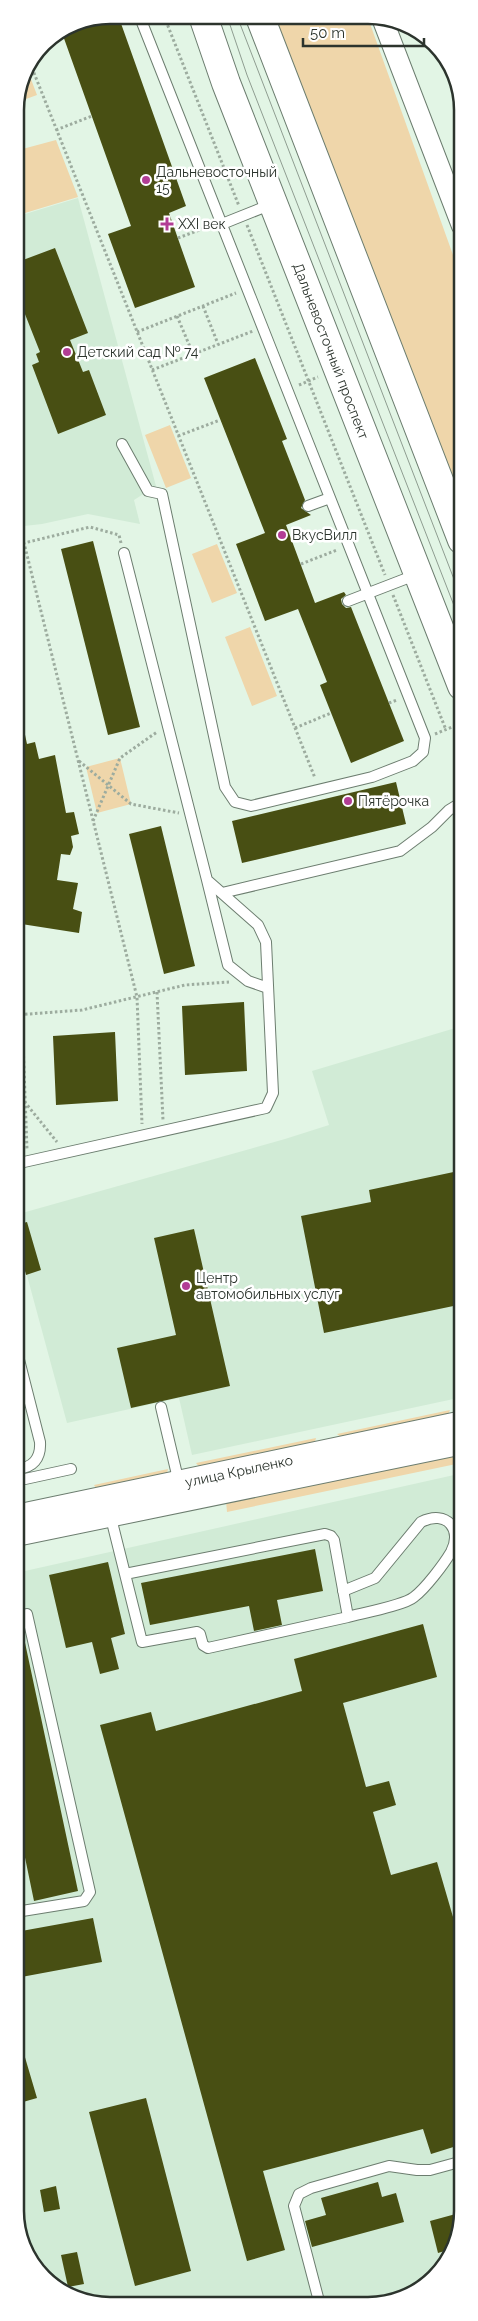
<svg xmlns="http://www.w3.org/2000/svg" width="478" height="2321" viewBox="0 0 478 2321" font-family="Raleway,sans-serif">
<style>
.built{fill:#d1ebd6}
.green{fill:#efd6aa}
.building{fill:#484f13}
.lines{fill:none;stroke-linecap:round;stroke-linejoin:round}
.service-casing{stroke:#6c7d6f;stroke-width:12}
.minor-casing{stroke:#6c7d6f;stroke-width:22}
.tertiary-casing{stroke:#6c7d6f;stroke-width:26}
.secondary-casing{stroke:#6c7d6f;stroke-width:30}
.path{stroke:#9dac9f;stroke-width:3;stroke-dasharray:2.5 2.5;stroke-linecap:butt}
.service{stroke:#fff;stroke-width:10}
.minor{stroke:#fff;stroke-width:20}
.tertiary{stroke:#fff;stroke-width:24}
.secondary{stroke:#fff;stroke-width:28}
.tram{stroke:#8f9d91;stroke-width:1}
.poi-dot{fill:#b23d95;stroke:#fff;stroke-width:2}
.labels{text-anchor:middle;dominant-baseline:central;stroke-width:5;stroke-linejoin:round;paint-order:stroke}
.poi-label{font-size:14px;fill:#2c342d;stroke:#fff;text-anchor:start}
.street-label{font-size:14px;fill:#2c342d;stroke:#fff}
.rim{fill:none;stroke:#2c342d;stroke-width:2.5}
</style>
<rect width="100%" height="100%" fill="#e2f5e5"/>
<path class="built" d="M78,198L156,486L134,500L140,524L88,514L42,524L15,527V217Z
M462,1026L463,1397L192,1455L179,1398L67,1423L16,1235L15,1215L285,1139L329,1125L312,1071Z
M463,1473V2217L435,2278L380,2305L91,2304L39,2274L16,2223V1573Z"/>
<path class="green" d="M275,17L368,18L462,280V501L445,463Z
M29,74L37,95L15,103Z
M56,140L78,197L15,216V151Z
M170,425L191,478L166,488L145,435Z
M217,544L237,593L212,603L192,554Z
M250,627L277,696L252,706L225,637Z
M120,758L131,804L97,813L86,767Z
M450,1410L447,1417L343,1439L337,1434Z
M316,1438L314,1445L201,1469L196,1463Z
M454,1451L459,1456L461,1463L227,1512L226,1501Z
M168,1469L166,1477L98,1491L94,1485Z"/>
<path class="building" d="M110,15H118L186,206L169,213L195,287L135,308L108,234L131,226L61,30L74,22Z
M55,248L88,333L70,340L83,372L89,370L106,415L58,434L32,365L39,362L36,354L40,352L15,289V263Z
M255,358L287,439L282,441L305,500L301,508L311,515L286,525L315,603L344,592L346,595L341,599L342,604L346,608L351,607L404,741L351,763L320,685L327,682L298,609L265,621L236,544L265,533L204,378Z
M93,541L140,727L108,735L61,549Z
M15,716H21L27,744L35,742L39,759L55,755L66,813L74,812L79,834L71,836L73,847L70,855L61,854L57,880L78,883L73,909L82,912L79,933L15,923Z
M396,782L406,824L242,863L232,821Z
M161,826L195,966L164,974L129,834Z
M244,1002L247,1071L185,1075L182,1006Z
M115,1032L118,1101L56,1105L53,1036Z
M463,1170V1304L324,1333L301,1216L371,1202L369,1190Z
M27,1222L41,1270L26,1275L16,1235V1225Z
M194,1229L230,1386L131,1408L117,1348L176,1335L154,1238Z
M315,1549L323,1591L277,1600L282,1625L254,1631L249,1606L150,1625L141,1583Z
M108,1562L125,1634L111,1638L119,1669L100,1674L92,1642L66,1648L49,1575Z
M21,1624L78,1891L34,1901L16,1814V1625Z
M423,1624L437,1677L343,1703L366,1787L389,1781L396,1805L373,1812L391,1875L437,1862L460,1941L463,1940V2114L460,2115L463,2144L431,2154L423,2129L263,2171L285,2250L247,2261L100,1725L151,1712L156,1731L302,1691L294,1659Z
M93,1918L102,1962L16,1978V1932Z
M16,2037H19L37,2098L23,2102L16,2077Z
M146,2098L191,2271L135,2286L89,2112Z
M378,2182L382,2197L396,2193L404,2222L312,2247L305,2221L326,2215L321,2198Z
M56,2186L60,2209L44,2212L40,2190Z
M463,2212L448,2250L438,2253L430,2221Z
M77,2252L84,2284L68,2287L61,2255Z"/>
<g class="lines">
<defs>
<path id="service" d="M222,224L272,204
M122,444L148,491L162,494L225,787L235,802L251,806L372,777L413,761L423,752L425,738L139,15
M308,506L330,498
M348,601L418,574
M207,880L228,965L248,981L268,988
M222,893L400,851L432,827L449,810L462,802
M15,1164L266,1108L273,1093L266,942L258,925L207,880L124,553
M16,1348L40,1442C41,1458 33,1469 16,1468
M161,1407L179,1483
M16,1481L71,1469
M110,1514L142,1642L197,1632L200,1634L203,1645L208,1648L348,1617L334,1540L331,1536L325,1534L125,1574
M343,1591L375,1578L421,1522C447,1509 463,1530 451,1552C444,1564 425,1589 414,1597C405,1605 363,1613 348,1617
M16,1617L27,1614L90,1892L84,1901L16,1912
M320,2305L294,2206L299,2194L311,2188L389,2166L417,2170H430L463,2161"/>
<path id="minor" d="M382,18L462,226"/>
<path id="tertiary" d="M16,1517L463,1423
M16,1534L463,1442"/>
<path id="secondary" d="M203,16L226,83L462,686
M260,17L462,540"/>
</defs>
<use href="#service" class="service-casing"/>
<use href="#minor" class="minor-casing"/>
<use href="#tertiary" class="tertiary-casing"/>
<use href="#secondary" class="secondary-casing"/>
<path class="path" d="M164,16L239,206
M32,68L315,778
M56,130L92,116
M247,225L385,575
M178,238L210,226
M203,306L218,344
M177,316L193,354
M137,332L236,293
M152,370L253,331
M299,385L318,377
M178,436L220,420
M121,543L119,535L90,527L24,543L137,997L142,1124
M301,564L337,550
M459,579L462,588
M393,595L446,730
M389,703L397,700
M295,728L331,713
M435,734L457,725
M79,761L131,804L179,813
M93,821L120,758L157,732
M157,992L163,1120
M15,1010L22,1014L27,1150
M15,1015L82,1010L185,985L229,982
M15,1090L57,1142"/>
<use href="#service" class="service"/>
<use href="#minor" class="minor"/>
<use href="#tertiary" class="tertiary"/>
<use href="#secondary" class="secondary"/>
<path class="tram" d="M227,16L247,75L462,626
M237,16L462,600"/>
</g>
<g class="poi-dot">
<circle cx="146" cy="180" r="5"/>
<path d="M164.5 216.5h5v5h5v5h-5v5h-5v-5h-5v-5h5z"/>
<circle cx="67" cy="352" r="5"/>
<circle cx="282" cy="535" r="5"/>
<circle cx="348" cy="801" r="5"/>
<circle cx="186" cy="1286" r="5"/>
</g>
<g class="labels">
<g class="poi-label">
<text x="156" y="172">Дальневосточный<tspan x="156" dy="16">15</tspan></text>
<text x="178" y="224">XXI век</text>
<text x="77" y="352">Детский сад № 74</text>
<text x="292" y="535">ВкусВилл</text>
<text x="358" y="801">Пятёрочка</text>
<text x="196" y="1278">Центр<tspan x="196" dy="16">автомобильных услуг</tspan></text>
</g>
<g class="street-label">
<text transform="translate(331 351) rotate(69)">Дальневосточный проспект</text>
<text transform="translate(239 1471) rotate(-12)">улица Крыленко</text>
</g>
</g>
<path d="M0 0H478V2321H0ZM110 24H368A86 86 0 0 1 454 110V2211A86 86 0 0 1 368 2297H110A86 86 0 0 1 24 2211V110A86 86 0 0 1 110 24Z" fill="#fff" fill-rule="evenodd"/>
<path class="rim" d="M110 24H368A86 86 0 0 1 454 110V2211A86 86 0 0 1 368 2297H110A86 86 0 0 1 24 2211V110A86 86 0 0 1 110 24Z"/>
<path d="M303 38v8h121v-8" fill="none" stroke="#2c342d" stroke-width="2.5"/>
<text x="310" y="38" font-size="15" fill="#2c342d" stroke="#ffffff" stroke-width="4" paint-order="stroke">50 m</text>
</svg>
